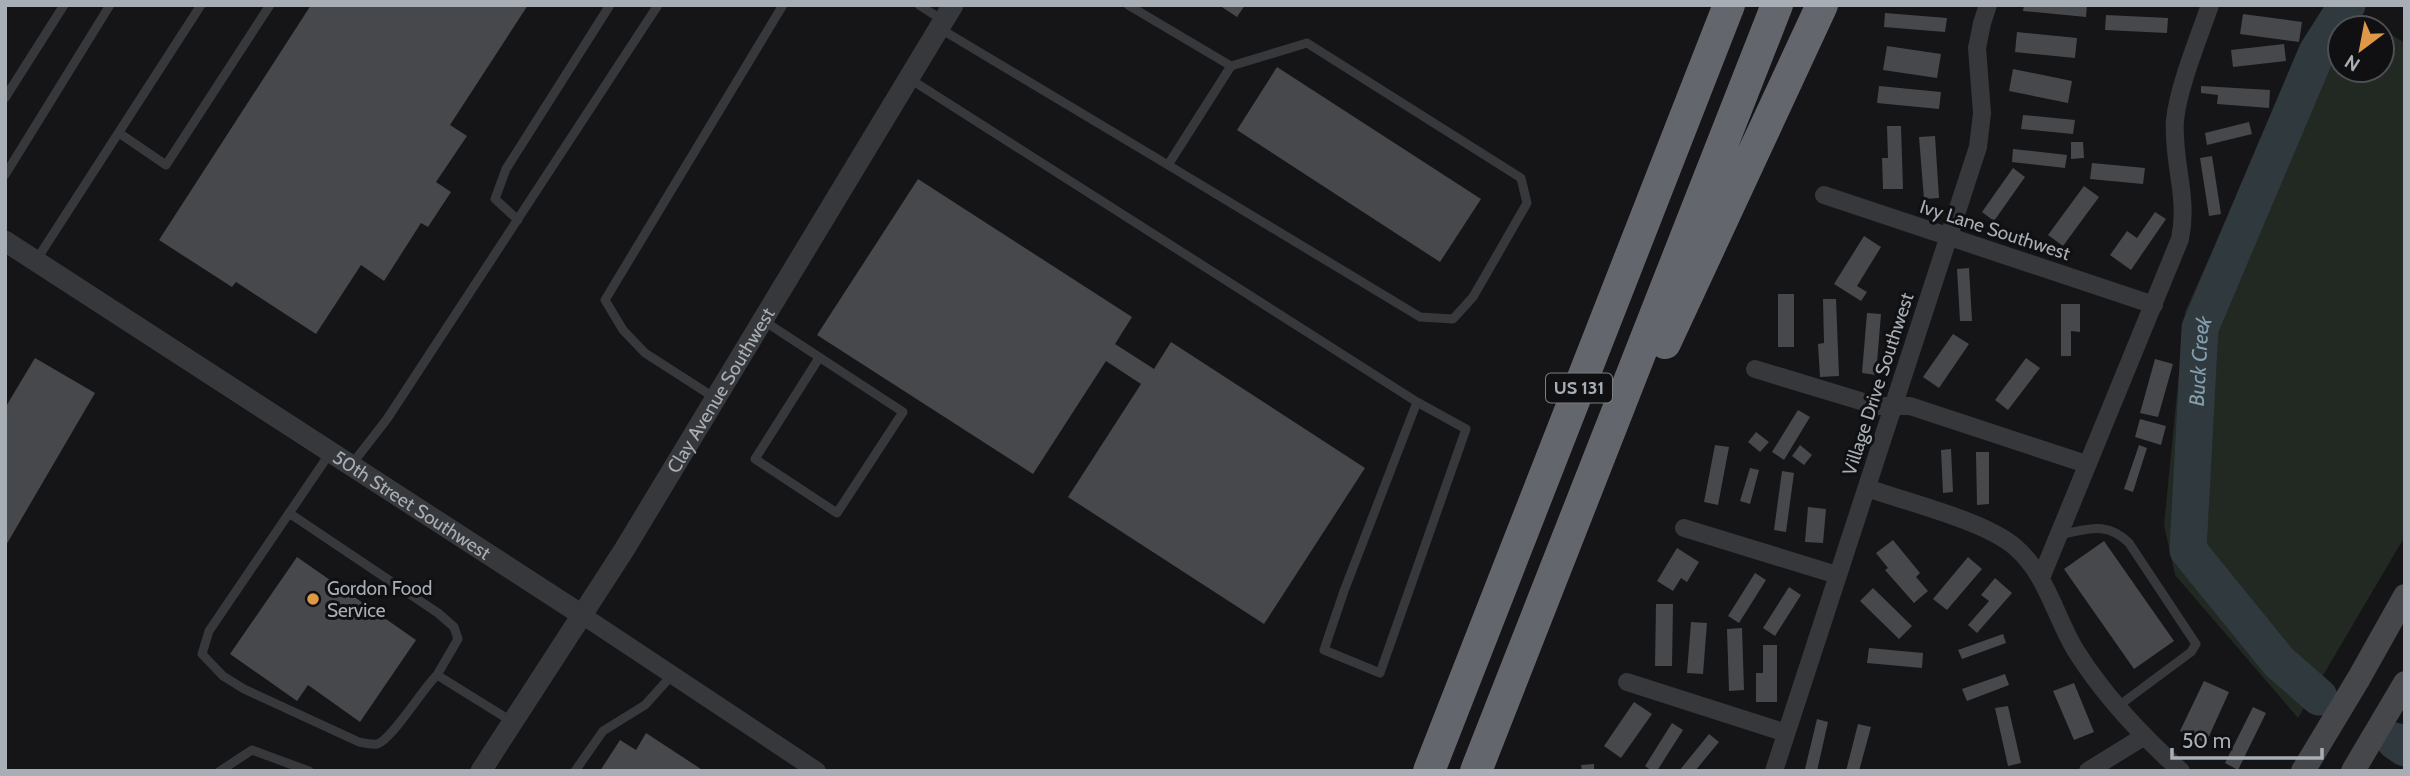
<svg xmlns="http://www.w3.org/2000/svg" width="2410" height="776" viewBox="0 0 2410 776" font-family="Cabin,sans-serif">
<style>
.green{fill:#222822}
.lines{fill:none;stroke-linecap:round;stroke-linejoin:round}
.river{stroke:#30393e;stroke-width:37}
.building{fill:#47484c}
.service{stroke:#36383b;stroke-width:9}
.minor{stroke:#36383b;stroke-width:18}
.tertiary{stroke:#36383b;stroke-width:21}
.secondary{stroke:#45474b;stroke-width:24}
.motorway{stroke:#63666c;stroke-width:32}
.poi-dot{fill:#df9845;stroke:#101012;stroke-width:2.5}
.labels{text-anchor:middle;dominant-baseline:central;stroke-width:6;stroke-linejoin:round;paint-order:stroke}
.shield{fill:#101012;stroke:#7a7f84;stroke-width:2}
.shield-label{font-size:18px;font-weight:bold;fill:#a8aeb5}
.street-label{font-size:19px;fill:#a8aeb5;stroke:#101012}
.poi-label{font-size:19px;fill:#a8aeb5;stroke:#101012;text-anchor:start}
.water-label{font-size:21px;font-style:italic;fill:#839fad;stroke:#101012}
</style>
<rect width="100%" height="100%" fill="#151517"/>
<path class="green" d="M2331,5H2344L2381,28H2340V70H2382V29L2405,43V536L2298,718L2175,575L2164,525L2185,312L2284,90Z"/>
<g class="lines">
<g class="river">
<path id="s1" d="M2319,697L2279,662L2188,550L2200,328L2317,52L2347,5"/>
<path d="M2395,741L2405,748"/>
</g>
</g>
<path class="building" d="M311,5H528L450,125L467,136L436,182L451,192L428,227L421,223L384,281L361,265L316,334L236,282L232,287L159,240Z
M1219,5H1245L1237,17Z
M2024,5H2087L2086,17L2023,11Z
M1885,13L1947,18L1945,32L1884,27Z
M2243,14L2302,22L2299,42L2240,34Z
M2106,15L2168,18L2167,33L2105,30Z
M2017,32L2077,38L2075,58L2015,52Z
M2284,44L2286,61L2233,67L2231,50Z
M1887,46L1941,54L1937,78L1883,70Z
M1277,67L1481,199L1440,262L1237,130Z
M2013,69L2072,81L2068,103L2009,91Z
M1879,86L1941,92L1939,109L1877,103Z
M2201,86L2270,90L2269,108L2217,104L2218,95L2201,93Z
M2023,115L2075,120L2073,134L2021,129Z
M2249,122L2252,134L2207,145L2205,133Z
M1887,126H1901L1903,189H1883L1882,158H1888Z
M1935,136L1939,198L1924,199L1919,137Z
M2071,142H2083L2084,158L2071,159Z
M2013,149L2067,155L2065,168L2012,162Z
M2212,156L2221,214L2209,216L2200,158Z
M2092,163L2145,168L2143,184L2090,179Z
M2013,168L2025,177L1994,221L1982,212Z
M918,179L1132,317L1115,344L1154,369L1171,342L1365,468L1264,624L1068,497L1141,384L1106,361L1033,474L817,335Z
M2084,186L2099,197L2063,246L2048,235Z
M2155,212L2166,219L2131,270L2110,255L2127,231L2137,238Z
M1864,236L1881,247L1857,286L1867,292L1861,301L1834,284Z
M1969,268L1972,321H1960L1957,269Z
M1778,294H1794V347H1778Z
M1823,299H1836L1839,376L1820,377L1818,344L1824,343Z
M2061,304H2080V332L2071,331V356H2061Z
M1867,313L1881,314L1876,375L1862,373Z
M1953,334L1969,344L1939,388L1923,377Z
M35,358L95,393L5,547V408Z
M2026,358L2040,368L2008,410L1995,400Z
M2155,359L2173,364L2158,417L2140,413Z
M1798,410L1810,417L1784,460L1772,452Z
M2140,419L2166,426L2161,445L2135,437Z
M1756,432L1769,442L1760,452L1748,442Z
M1715,445L1729,447L1718,505L1704,502Z
M1800,445L1812,455L1804,465L1792,456Z
M2139,445L2147,448L2133,492L2124,489Z
M1951,449L1953,492L1943,493L1941,450Z
M1976,452H1989V504L1977,505Z
M1750,468L1759,470L1750,504L1740,501Z
M1782,471L1794,473L1786,532L1774,530Z
M1808,507L1826,509L1823,543L1805,542Z
M1893,540L1920,573L1916,577L1928,591L1914,603L1885,570L1888,568L1876,553Z
M2104,541L2174,641L2134,669L2064,569Z
M1677,548L1699,562L1687,582L1681,578L1673,591L1657,581Z
M297,557L416,640L360,722L308,685L297,701L230,654Z
M1968,557L1982,569L1947,610L1933,599Z
M1755,573L1766,580L1739,623L1728,616Z
M1995,578L2012,593L1977,633L1968,625L1989,601L1981,595Z
M1789,587L1801,595L1775,636L1763,628Z
M1873,588L1912,626L1899,639L1860,601Z
M1656,604H1673L1672,666H1655Z
M1691,622L1707,623L1703,674L1687,673Z
M1742,628L1744,690L1729,691L1727,629Z
M2003,634L2006,643L1962,659L1958,650Z
M1763,645H1777V702H1756V673H1763Z
M1869,648L1923,653L1922,668L1867,663Z
M2005,674L2009,685L1967,701L1962,689Z
M2204,681L2229,692L2206,743L2180,731Z
M2074,683L2094,732L2074,740L2053,691Z
M1634,702L1652,714L1621,758L1604,746Z
M2008,706L2021,763L2008,766L1995,708Z
M2253,707L2266,713L2238,770L2225,763Z
M1817,719L1828,722L1817,771H1811L1805,769Z
M1672,723L1683,730L1657,771H1652L1645,766Z
M1858,724L1871,727L1859,771H1846Z
M646,733L704,771H600L620,740L636,750Z
M1709,734L1719,742L1695,771H1679Z
M1594,764V771H1582L1581,765Z"/>
<g class="lines">
<path class="service" d="M919,5L944,21
M939,28L1168,165L1231,66L1128,5
M910,79L1417,402L1344,591L1324,650L1380,673L1466,429L1417,402
M5,98L64,5
M119,133L166,165L270,5
M1168,165L1420,317L1453,319L1473,297L1527,203L1521,178L1307,43L1231,66
M5,175L110,5
M518,220L495,199L506,169L610,5
M37,259L201,5
M764,321L903,412L837,513L755,459L819,358
M715,398L645,353L623,330L605,300L783,5
M330,453L209,631L202,654L223,676L244,689L359,742C364,743 372,745 377,744C391,741 423,688 437,675L511,721
M352,464L387,419L658,5
M289,513L438,613L454,627L458,639L437,675
M2058,535C2087,530 2106,520 2129,543L2196,644L2191,652L2117,707
M220,771L252,750L309,771
M575,771L603,731L645,705L672,675"/>
<path class="minor" d="M1824,195L2154,305
M1755,369L1877,406H1910L2086,464
M1867,488C1907,502 1985,521 2015,547C2047,574 2055,617 2076,651C2105,697 2141,735 2181,771
M1684,528L1837,575
M2041,578L2180,239C2189,196 2172,161 2175,120C2178,88 2199,37 2210,5
M582,615L817,771
M1627,682L1786,733
M1774,771L1978,147L1982,113L1977,48L1982,23L1988,5
M2088,771L2143,737"/>
<g class="tertiary">
<path id="s2" d="M5,241L582,615"/>
<path id="s3" d="M481,771L624,550L953,5"/>
</g>
<path class="secondary" d="M2303,771L2359,678L2405,596
M2353,771L2405,683"/>
<path class="motorway" d="M1665,343L1822,5
M1429,771L1729,5
M1476,771L1777,5"/>
</g>
<circle class="poi-dot" cx="313" cy="599" r="7"/>
<g class="labels">
<rect class="shield" x="1546" y="373.5" width="66" height="29" rx="5"/>
<g class="shield-label">
<text x="1579" y="388">US 131</text>
</g>
<g class="street-label">
<text transform="translate(1995 230) rotate(18)">Ivy Lane Southwest</text>
<text transform="translate(1878 384) rotate(-72)">Village Drive Southwest</text>
<text stroke="none"><textPath href="#s3" startOffset="450">Clay Avenue Southwest</textPath></text>
<text stroke="none"><textPath href="#s2" startOffset="485">50th Street Southwest</textPath></text>
</g>
<g class="poi-label">
<text x="327" y="588">Gordon Food<tspan x="327" dy="22">Service</tspan></text>
</g>
<g class="water-label">
<text stroke="none"><textPath href="#s1" startOffset="387">Buck Creek</textPath></text>
</g>
</g>
<rect width="2410" height="776" fill="none" stroke="#a8aeb5" stroke-width="14"/>
<g transform="translate(2361 49) rotate(212)"><circle r="33" fill="#101012" stroke="#4d4f53" stroke-width="2"/>
<path d="M0-5L12 26L0 18L-12 26Z" fill="#df9845"/>
<text y="-10" font-size="19" font-weight="bold" text-anchor="middle" fill="#a8aeb5">N</text>
</g>
<path d="M2172 748v10h150v-10" fill="none" stroke="#a8aeb5" stroke-width="3.5"/>
<text x="2182" y="748" font-size="21" fill="#a8aeb5" stroke="#101012" stroke-width="5" paint-order="stroke">50 m</text>
</svg>
